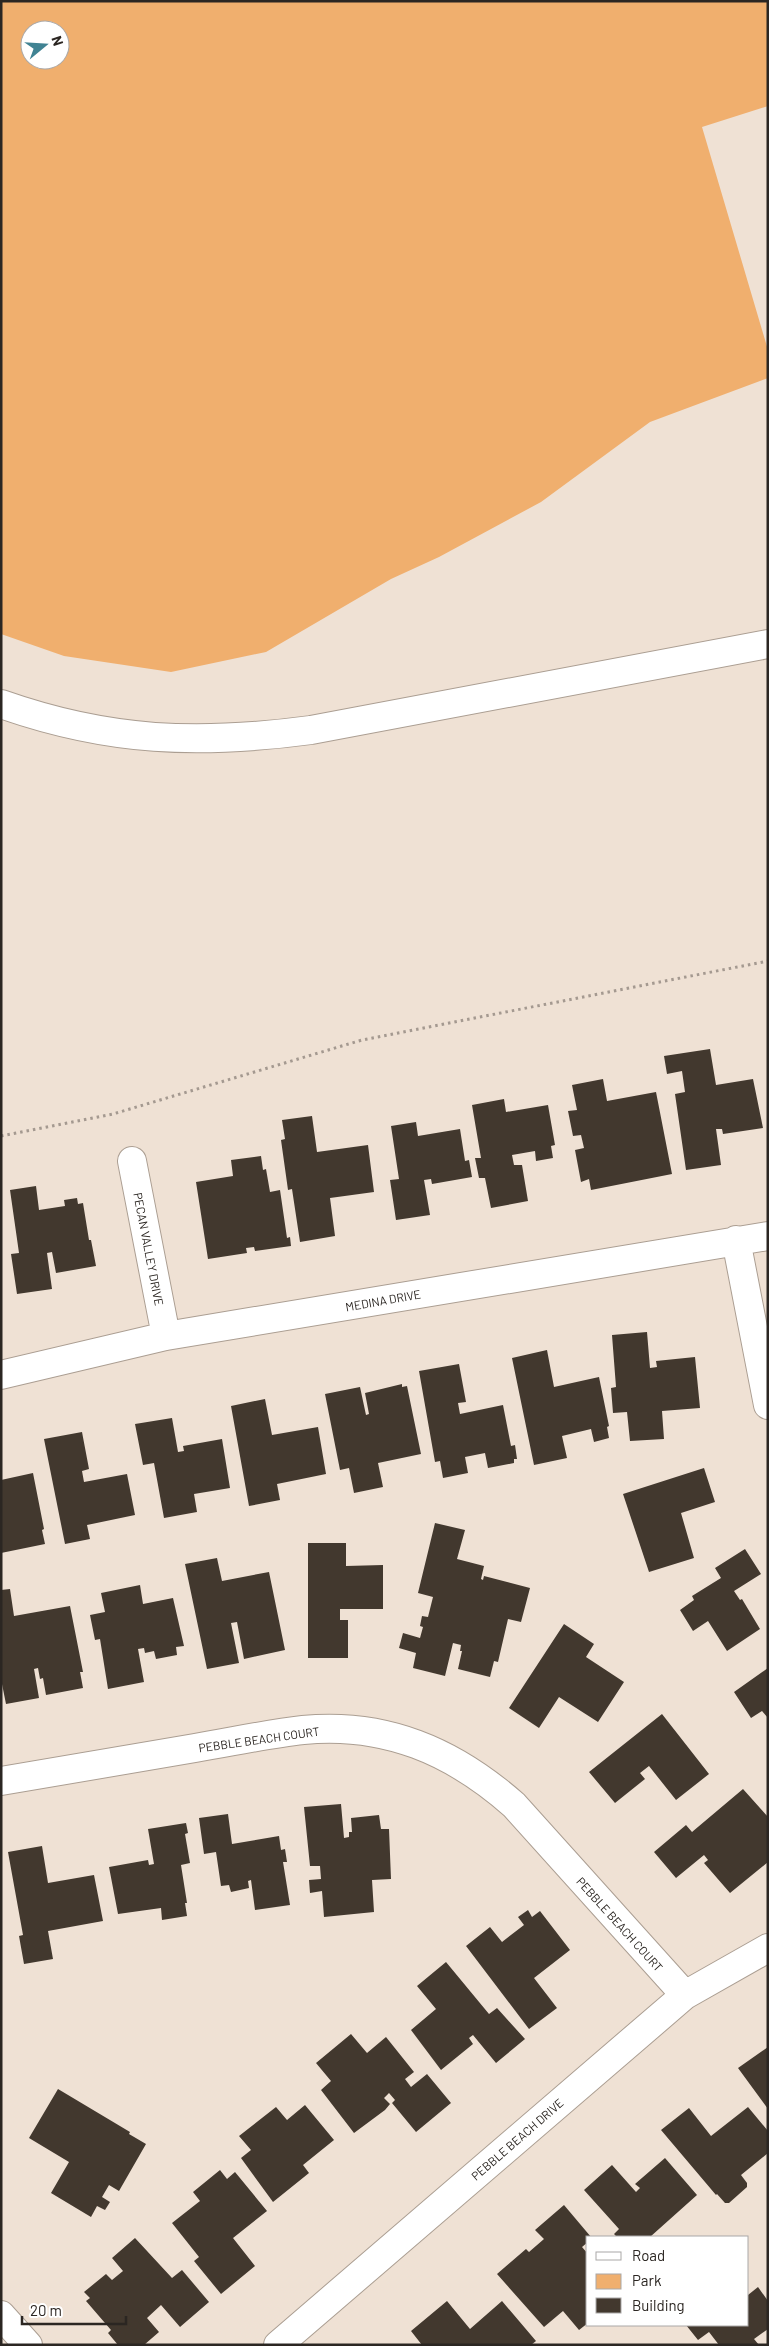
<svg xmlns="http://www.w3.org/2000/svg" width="769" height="2346" viewBox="0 0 769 2346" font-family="Barlow,sans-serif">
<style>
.green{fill:#f0af6e;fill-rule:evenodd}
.building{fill:#42382e}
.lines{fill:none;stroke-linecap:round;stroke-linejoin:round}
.minor-casing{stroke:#ab9e92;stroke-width:30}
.path{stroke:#a49990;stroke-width:3;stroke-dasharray:2.5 4;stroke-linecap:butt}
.minor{stroke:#fff;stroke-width:28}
.labels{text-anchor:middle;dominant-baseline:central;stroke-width:5;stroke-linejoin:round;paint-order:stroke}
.street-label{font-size:12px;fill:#2b2622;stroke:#fff}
</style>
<rect width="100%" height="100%" fill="#efe1d4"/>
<path class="green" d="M1,1H768V106L702,127L768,350V378L650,422L541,502L439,557L391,579L266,652L171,672L64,656L1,634ZM30,30H60V60H30Z"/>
<path class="building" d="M710,1049L716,1085L753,1079L763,1128L723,1134L722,1129H716L721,1165L686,1170L675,1094L685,1092L682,1071L667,1074L664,1056Z
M603,1079L607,1101L656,1092L672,1174L591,1190L589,1179L581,1182L575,1150L584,1148L581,1135L573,1136L568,1111L577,1110L572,1085Z
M504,1099L506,1112L548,1105L555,1145L551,1146L553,1158L536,1161L535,1151L512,1155L514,1165H522L528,1201L491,1208L485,1178H479L475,1158H481L472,1105Z
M312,1116L317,1152L368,1145L374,1192L330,1198L335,1236L300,1242L292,1189L288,1190L281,1140L285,1139L282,1120Z
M416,1122L418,1136L460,1129L465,1161L469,1160L472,1177L432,1184L431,1179L424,1180L430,1215L396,1220L390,1180L399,1179L391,1126Z
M261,1156L263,1170L266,1169L270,1192L280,1190L287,1238L290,1237L291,1246L255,1251L254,1247L246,1248L247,1253L208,1259L196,1182L233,1176L231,1160Z
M36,1186L39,1210L65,1206L64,1200L77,1198L78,1204L83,1203L89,1240H91L96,1266L56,1273L52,1252L47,1253L52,1289L17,1294L11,1254L19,1253L10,1190Z
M647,1332L650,1368L657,1367L656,1361L695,1357L700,1408L662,1411L664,1439L630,1441L627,1412L613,1413L611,1388L616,1387L612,1335Z
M547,1350L554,1387L599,1377L609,1426L607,1427L609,1438L594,1442L591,1429L562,1436L567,1458L534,1465L512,1358Z
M459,1364L466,1402L458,1403L460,1414L503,1405L511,1446L515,1445L517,1459H514V1463L488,1468L485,1453L465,1457L468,1473L443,1478L440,1461L435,1462L419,1371Z
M402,1384V1387L407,1386L421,1454L378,1463L383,1487L354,1493L349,1468L340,1470L325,1394L360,1387L366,1415L369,1414L365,1393Z
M265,1399L272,1435L318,1427L326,1474L277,1484L280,1500L249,1506L231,1406Z
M172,1418L178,1452L184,1451L183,1446L222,1439L230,1488L194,1494L197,1512L164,1518L154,1463L143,1465L135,1424Z
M82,1432L89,1469L82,1471L84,1482L127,1474L135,1515L87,1525L90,1539L65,1544L44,1439Z
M704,1468L715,1502L681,1513L694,1558L649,1572L623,1494Z
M33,1473L44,1529L42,1530L45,1544L1,1553V1480Z
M435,1523L465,1530L457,1559L484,1566L481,1579L483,1580L484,1576L530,1588L521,1622L508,1619L498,1662L494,1661L490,1677L458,1669L462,1651H460L461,1645L453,1643L445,1676L413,1668L416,1653L399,1648L403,1633L420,1638L423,1627L420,1626L422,1616L428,1617L433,1597L418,1593Z
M308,1543H346V1566L383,1565V1609H340V1620H348V1658H308Z
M745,1549L761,1574L734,1591L740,1600L742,1599L760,1629L727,1651L708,1621L693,1631L680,1610L694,1600L692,1596L721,1578L715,1568Z
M217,1558L222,1581L269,1572L285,1650L244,1659L237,1622L231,1623L239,1663L207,1669L185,1564Z
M140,1585L143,1604L173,1598L184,1646L176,1647L177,1655L156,1659L154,1651L145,1653L144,1648L138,1649L144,1682L108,1689L100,1639L95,1640L90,1615L105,1612L101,1593Z
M10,1589L14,1616L70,1606L83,1672H80L83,1688L46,1695L43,1678L40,1679L38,1668L34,1669L39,1698L6,1704L1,1679V1590Z
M564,1624L594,1644L586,1657L624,1682L598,1722L559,1697L539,1728L509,1708Z
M768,1668V1718L762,1711L751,1718L734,1692Z
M662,1714L709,1774L676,1800L649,1766L640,1773L645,1779L615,1803L589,1772Z
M743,1789L768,1817V1862L730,1893L704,1863L708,1860L704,1855L676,1878L654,1852L686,1825L692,1832Z
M341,1804L344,1838L349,1837V1832H352L351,1818L379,1815L381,1829H389L391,1879L372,1880L374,1912L324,1917L322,1891L310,1893L309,1880L321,1879L320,1866H310L304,1807Z
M228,1814L232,1844L279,1836L281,1850L285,1849L287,1862H283L290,1905L255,1910L251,1880L248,1881L249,1888L231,1892L229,1885L221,1886L216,1852L204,1854L199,1818Z
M186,1823L188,1833L185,1834L190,1863L181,1865L187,1903H185L187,1916L162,1920L161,1908L118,1914L109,1867L148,1860L149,1865L154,1864L148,1829Z
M42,1846L48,1883L94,1875L103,1921L48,1931L53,1959L24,1964L19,1936L23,1935L8,1852Z
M528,1910L532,1917L540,1911L570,1950L534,1978L557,2008L529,2029L466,1946L490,1927L502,1942L524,1925L518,1917Z
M446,1962L489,2014L497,2008L525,2039L496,2063L473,2035L469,2038L473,2044L441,2070L411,2030L436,2009L417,1986Z
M351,2034L367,2053L386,2037L414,2072L405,2079L411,2087L427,2074L451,2103L416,2132L392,2103L395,2100L389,2093L384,2098L390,2104L385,2110L354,2133L321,2090L331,2081L316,2063Z
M768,2047V2109L738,2068Z
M58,2089L130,2132L129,2134L146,2144L119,2191L109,2185L102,2197L110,2202L105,2210L97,2206L91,2217L51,2193L69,2162L29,2138Z
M305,2105L334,2140L303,2165L309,2173L273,2202L241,2158L251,2150L239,2136L276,2107L287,2120Z
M748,2107L768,2131V2153L741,2175L747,2183V2187L729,2203H725L717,2194L716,2195L661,2130L689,2108L711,2136Z
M665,2158L697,2195L650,2237H617L614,2234L619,2229L584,2190L612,2165L636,2192L640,2188L635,2184Z
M220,2170L227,2179L235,2172L267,2211L233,2238L255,2266L221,2294L194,2261L199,2257L172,2223L200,2201L193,2192Z
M564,2205L591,2237H588V2242L582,2247L588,2254V2323L579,2330L563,2311L544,2327L497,2274L526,2249L529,2252L544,2239L535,2230Z
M135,2238L172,2278L182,2270L209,2302L180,2327L161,2305L147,2318L159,2332L144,2345H118L108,2333L111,2330L86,2301L90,2298L84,2292L106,2274L112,2280L123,2271L112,2258Z
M758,2287L768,2301V2329L754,2339L759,2345H719L709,2332L698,2340L686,2325H748V2295Z
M447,2301L470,2329L502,2301L536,2341L531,2345H422L411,2331Z"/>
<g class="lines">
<defs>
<path id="minor" d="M1,704C109,742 199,745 311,730L768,644
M132,1161L166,1336
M736,1240L768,1405
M1,1375L166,1336L768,1236
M1,1781C66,1770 131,1759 195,1748C231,1742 267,1734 303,1730C385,1722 453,1751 514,1805L685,1995
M1,2315L28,2345
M278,2345L685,1995L768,1948"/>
</defs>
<use href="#minor" class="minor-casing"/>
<path class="path" d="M1,1136L113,1114L362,1040L768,961"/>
<use href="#minor" class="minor"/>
</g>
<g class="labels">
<g class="street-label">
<text transform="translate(149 1249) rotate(79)">PECAN VALLEY DRIVE</text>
<text transform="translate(383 1300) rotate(-10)">MEDINA DRIVE</text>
<text transform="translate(259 1739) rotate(-8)">PEBBLE BEACH COURT</text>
<text transform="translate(620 1924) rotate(48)">PEBBLE BEACH COURT</text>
<text transform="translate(517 2139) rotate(-41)">PEBBLE BEACH DRIVE</text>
</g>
</g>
<rect width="769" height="2346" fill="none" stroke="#2b2622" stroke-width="5"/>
<rect x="586" y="2236" width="162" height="90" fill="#ffffff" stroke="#aaa8a7"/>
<rect x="596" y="2252" width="25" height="8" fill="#ffffff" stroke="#aaa8a7"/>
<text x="632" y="2261" font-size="15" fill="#2b2622">Road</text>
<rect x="596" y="2274" width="25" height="15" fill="#f0af6e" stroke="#aaa8a7"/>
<text x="632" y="2286" font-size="15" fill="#2b2622">Park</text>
<rect x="596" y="2298" width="25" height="15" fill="#42382e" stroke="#aaa8a7"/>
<text x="632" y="2311" font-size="15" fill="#2b2622">Building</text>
<g transform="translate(45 45) rotate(72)"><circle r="24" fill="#ffffff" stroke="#aaa8a7"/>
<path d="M0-4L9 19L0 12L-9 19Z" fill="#408393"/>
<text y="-8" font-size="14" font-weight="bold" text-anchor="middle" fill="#2b2622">N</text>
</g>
<path d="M22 2316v8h104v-8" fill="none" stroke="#2b2622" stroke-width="2.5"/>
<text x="30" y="2316" font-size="15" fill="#2b2622" stroke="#ffffff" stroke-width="4" paint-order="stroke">20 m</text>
</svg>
